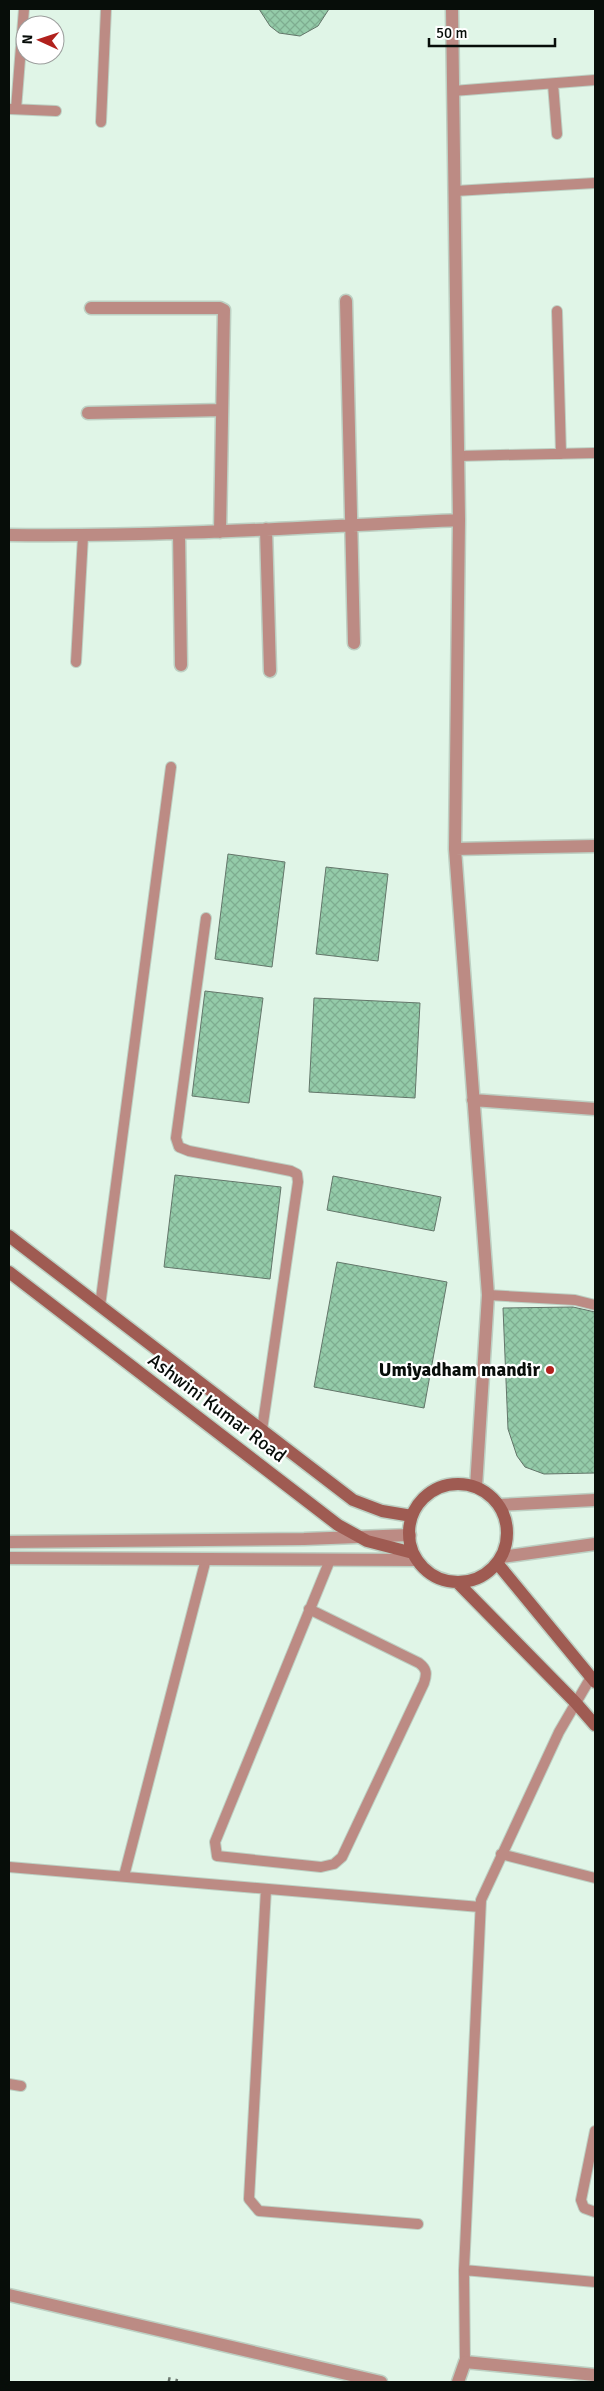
<svg xmlns="http://www.w3.org/2000/svg" width="604" height="2391" viewBox="0 0 604 2391" font-family="Signika,sans-serif">
<style>
.building{fill:url(#building-cross-hatch);stroke:#63766a}
.lines{fill:none;stroke-linecap:round;stroke-linejoin:round}
.service-casing{stroke:#bdd0c3;stroke-width:12}
.minor-casing{stroke:#bdd0c3;stroke-width:15}
.tertiary-casing{stroke:#bdd0c3;stroke-width:15}
.secondary-casing{stroke:#bdd0c3;stroke-width:15}
.service{stroke:#bc8b84;stroke-width:10}
.minor{stroke:#bc8b84;stroke-width:12}
.tertiary{stroke:#bc8b84;stroke-width:12}
.secondary{stroke:#9f5b52;stroke-width:12}
.rail{stroke:#6d7a71;stroke-width:4;stroke-dasharray:2.5 5;stroke-linecap:butt}
.poi-dot{fill:#b1211d;stroke:#fff;stroke-width:2}
.labels{text-anchor:middle;dominant-baseline:central;stroke-width:4.5;stroke-linejoin:round;paint-order:stroke}
.poi-label{font-size:19px;font-weight:bold;fill:#070d09;stroke:#fff;text-anchor:end}
.street-label{font-size:19px;fill:#070d09;stroke:#fff}
</style>
<defs>
<pattern id="building-cross-hatch" width="8" height="8" patternUnits="userSpaceOnUse" patternTransform="scale(1.25)"><rect width="8" height="8" fill="#94cba9"/><path d="M0 0l8 8M0 8l8-8" fill="none" stroke="#7ead90"/></pattern>
</defs>
<rect width="100%" height="100%" fill="#e0f5e7"/>
<path class="building" d="M259,9H329L318,26L300,36L279,33L270,26Z
M228,854L285,862L272,967L215,959Z
M326,867L388,874L378,961L316,954Z
M205,991L263,998L249,1103L192,1096Z
M314,998L420,1003L415,1098L309,1092Z
M175,1175L281,1187L270,1279L164,1267Z
M333,1176L441,1197L434,1231L327,1210Z
M337,1262L447,1282L424,1408L314,1387Z
M573,1307L595,1312V1473L544,1474L525,1467L517,1456L508,1429L503,1308Z"/>
<g class="lines">
<defs>
<path id="service" d="M553,84L557,134
M453,91L595,80
M10,109L56,111
M16,109L24,9
M101,122L106,9
M455,191L595,183
M557,311L561,454
M458,456L595,453
M76,662L83,536
M206,918L176,1138L179,1147L189,1151L291,1171L297,1174L298,1182L262,1430
M488,1295L575,1300L595,1305
M100,1306L171,767
M309,1609L419,1663C427,1669 427,1674 424,1683L342,1857L334,1864L321,1867L217,1856L215,1842L330,1560
M501,1854L595,1878
M9,1867L480,1907
M124,1876L206,1559
M266,1889L249,2199L259,2211L418,2224
M9,2084L21,2086
M595,2131L581,2200L584,2208L595,2212
M464,2270L595,2282
M465,2362L464,2270L481,1900L559,1732L591,1677"/>
<path id="minor" d="M452,9L459,520L455,849L488,1295L476,1487
M346,301L354,643
M91,308H220L224,310L220,532
M88,413L222,410
M266,529L270,671
M179,533L181,665
M9,535C159,537 309,527 459,520
M455,849L595,846
M473,1100L595,1109
M9,1542L304,1539L410,1535
M9,1558L417,1560
M9,2295L381,2382
M458,2382L465,2362L595,2375"/>
<path id="tertiary" d="M499,1505L595,1500
M502,1557L595,1544"/>
<path id="secondary" d="M9,1236L353,1500L382,1511L412,1516
M9,1272L338,1525L367,1541L413,1553
M409 1533a49 49 0 1 1 98 0a49 49 0 1 1-98 0Z
M497,1563L595,1682
M458,1583L575,1702L595,1725"/>
</defs>
<use href="#service" class="service-casing"/>
<use href="#minor" class="minor-casing"/>
<use href="#tertiary" class="tertiary-casing"/>
<use href="#secondary" class="secondary-casing"/>
<use href="#service" class="service"/>
<use href="#minor" class="minor"/>
<use href="#tertiary" class="tertiary"/>
<use href="#secondary" class="secondary"/>
<path class="rail" d="M168,2379L182,2382"/>
</g>
<circle class="poi-dot" cx="550" cy="1370" r="5"/>
<g class="labels">
<g class="poi-label">
<text x="540" y="1370">Umiyadham mandir</text>
</g>
<g class="street-label">
<text transform="translate(217 1408) rotate(37)">Ashwini Kumar Road</text>
</g>
</g>
<rect width="604" height="2391" fill="none" stroke="#070d09" stroke-width="20"/>
<g transform="translate(40 40) rotate(273)"><circle r="24" fill="#ffffff" stroke="#9c9e9d"/>
<path d="M0-4L9 19L0 12L-9 19Z" fill="#b1211d"/>
<text y="-8" font-size="14" font-weight="bold" text-anchor="middle" fill="#070d09">N</text>
</g>
<path d="M429 38v8h126v-8" fill="none" stroke="#070d09" stroke-width="2.5"/>
<text x="436" y="38" font-size="15" fill="#070d09" stroke="#ffffff" stroke-width="4" paint-order="stroke">50 m</text>
</svg>
